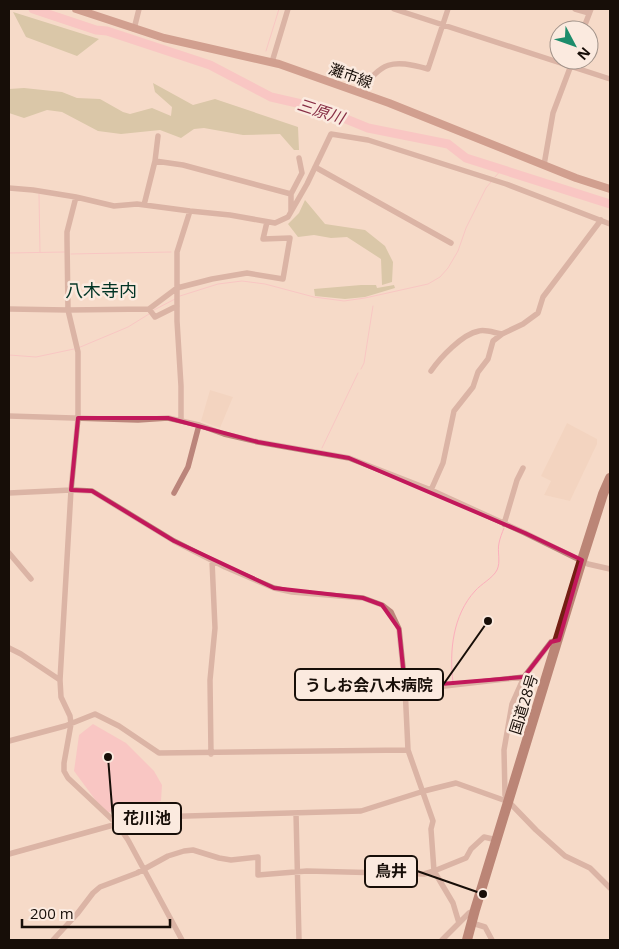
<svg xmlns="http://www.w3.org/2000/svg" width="619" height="949" viewBox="0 0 619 949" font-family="'Open Sans','Noto Sans JP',sans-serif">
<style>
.built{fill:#f0cdb7}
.green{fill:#b8af81}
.water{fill:#fcaebc}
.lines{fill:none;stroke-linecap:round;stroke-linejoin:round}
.stream{stroke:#fcaebc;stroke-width:1}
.river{stroke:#fcaebc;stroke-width:9}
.street{stroke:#bb857b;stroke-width:5.5}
.secondary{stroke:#a4574a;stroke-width:8}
.highway{stroke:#741e13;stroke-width:10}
.marked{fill:none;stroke:#c2185b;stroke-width:4;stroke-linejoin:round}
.labels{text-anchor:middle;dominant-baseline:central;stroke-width:5;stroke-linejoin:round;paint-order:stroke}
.street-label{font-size:15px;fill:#170e08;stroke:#fbeadf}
.water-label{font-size:16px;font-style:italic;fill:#872e45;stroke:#fbeadf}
.quarter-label{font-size:18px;fill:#003425;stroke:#fbeadf}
.leader{fill:none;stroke:#170e08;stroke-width:2}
.callout-dot{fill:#170e08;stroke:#fbeadf;stroke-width:2}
.callout{fill:#fbeadf;stroke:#170e08;stroke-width:2}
.callout-label{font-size:16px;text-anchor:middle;font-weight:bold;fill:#170e08}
</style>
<rect width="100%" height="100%" fill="#f6dac8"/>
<path class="built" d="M210,390L233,397L220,428L201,421Z
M567,423L597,439V444L570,501L544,495L551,481L541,476Z"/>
<path class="green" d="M13,12L99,39L77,56L26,37Z
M153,83L193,105L215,99L298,127L299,150H294L280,134L243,135L204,128L194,129L181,138L160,130L121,134L98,131L62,112L47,110L24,118L9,113V89L24,88L62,92L77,98L100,99L123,112L130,114L152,108L171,116L172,107L155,92Z
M305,200L325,224L365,230L385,246L393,262L392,282L382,285L381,259L347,237L331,238L314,235L298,237L288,224L299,213Z
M361,285H376L377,288L394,285L395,288L365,297L345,299L315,296L314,289Z"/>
<path class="water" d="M93,724L126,743L154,771L162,785L161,801L105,813L74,771L79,735Z"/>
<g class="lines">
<path class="stream" d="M266,51L279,9
M495,177L502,169
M39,194L40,252
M9,253L65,252
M71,254L171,252
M180,296L218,284L242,281L265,284L314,297L344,301L365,298L428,284L440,277L448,268L458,251L466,228L486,188L491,182
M154,310L175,299
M78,348L128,327L149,314
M9,355L36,357L74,349
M361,369L364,363L373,306
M322,448L358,373
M453,682C449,651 453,615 475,591C481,584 493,578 497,570C501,562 497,551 499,543C500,538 502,533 504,528"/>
<path class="river" d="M33,9L96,30L107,31L210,65L271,97L319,108L368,128L448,144L466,158L610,204"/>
<path class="street" d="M394,9L610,79
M575,9L589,13
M134,29L139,9
M583,30L591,9
M272,62L288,9
M360,93C381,61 392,59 428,69L448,9
M155,161L183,165L291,194
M544,165L553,113L573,60
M315,167L451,243
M9,188L33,190L76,197L114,206L137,204L190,211L230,215L275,223L288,217L307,184L331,134L368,140L506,184L610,224
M76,197L67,232V240L68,310L78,352V418L71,490L60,680L61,697L70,716L71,724L64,763V771L68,778L117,824L128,840L182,940
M144,205L155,161L158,136
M291,211V194L302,173L299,158
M9,309L68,310L149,309L177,288L212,279L247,273L283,279L290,238L263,239L267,222
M149,309L155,317L177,306
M431,371C440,358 462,334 479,331C485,329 495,333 502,334
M9,416L138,420L168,418L199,425L224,434L258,442L349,458L431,490L525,533L588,564L610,569
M181,421V386L177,321V252L190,211
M431,490L443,463L454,411L473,387L478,372L488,359L493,341L502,334L523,324L538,313L543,297L601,220
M9,493L71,490L92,491L174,541L225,567L274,588L292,592L363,598L382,605L391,612L399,629L405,687L408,750L433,821L431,829L434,871L453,903L459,923
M174,493L188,467L199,425
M504,524L517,480L523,468
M9,553L31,579
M558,640L551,642L524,677L512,704L504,750L505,795L509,802L536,830L565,856L590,868L610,888
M9,648L21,654L60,680
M405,687L445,686L524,677
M9,741L65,726L95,714L119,726L159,753L408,750
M211,754L210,680L215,628L212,561
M296,813L299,940
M9,854L117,824L152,817L361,811L424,791L456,783L509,802
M472,923L485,927L492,940
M53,940L77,914L93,893L100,887L137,873L168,856L184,851L193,850L219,858L231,860L258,857V875L307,871L424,874L434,871L466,858L471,849L484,837L497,840
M442,940L469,913L475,910"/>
<path class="secondary" d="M76,9L164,38L279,64L389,103L576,178L610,189"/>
<path class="highway" d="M467,940L475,910L582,560L603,494L610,478"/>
</g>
<path d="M0 0H619V949H0ZM78,418H168L258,442L349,458L525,533L582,560L559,640L551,642L524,677L405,687L399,629L382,605L363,598L274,588L174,541L92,491L71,490Z" fill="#f6dac8" fill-opacity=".55" fill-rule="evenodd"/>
<path class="marked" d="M78,418H168L258,442L349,458L525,533L582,560L559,640L551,642L524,677L405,687L399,629L382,605L363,598L274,588L174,541L92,491L71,490Z"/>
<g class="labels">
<g class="street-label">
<text transform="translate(351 75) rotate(20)">灘市線</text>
<text transform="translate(523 704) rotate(-73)">国道28号</text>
</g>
<g class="water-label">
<text transform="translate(321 111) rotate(18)">三原川</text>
</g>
<g class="quarter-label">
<text x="101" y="290">八木寺内</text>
</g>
</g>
<path class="leader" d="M488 621L443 685M108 757L113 819M483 894L417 871"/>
<g class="callout-dot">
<circle cx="488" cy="621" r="5"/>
<circle cx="108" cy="757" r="5"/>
<circle cx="483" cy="894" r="5"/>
</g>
<g class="callout">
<rect x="295" y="669" width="148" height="31" rx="5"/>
<rect x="113" y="803" width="68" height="31" rx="5"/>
<rect x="365" y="856" width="52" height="31" rx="5"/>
</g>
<g class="callout-label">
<text x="369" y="691">うしお会八木病院</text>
<text x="147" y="824">花川池</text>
<text x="391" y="877">鳥井</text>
</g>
<rect width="619" height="949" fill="none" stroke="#170e08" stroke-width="20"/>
<g transform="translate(574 45) rotate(131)"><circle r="24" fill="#fbeadf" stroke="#a09289"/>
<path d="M0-4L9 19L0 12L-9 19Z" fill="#1d8c6b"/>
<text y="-8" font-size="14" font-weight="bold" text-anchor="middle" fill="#170e08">N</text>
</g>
<path d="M22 919v8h148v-8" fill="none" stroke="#170e08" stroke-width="2.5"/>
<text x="30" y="919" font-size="15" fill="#170e08" stroke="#fbeadf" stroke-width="4" paint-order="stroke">200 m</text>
</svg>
